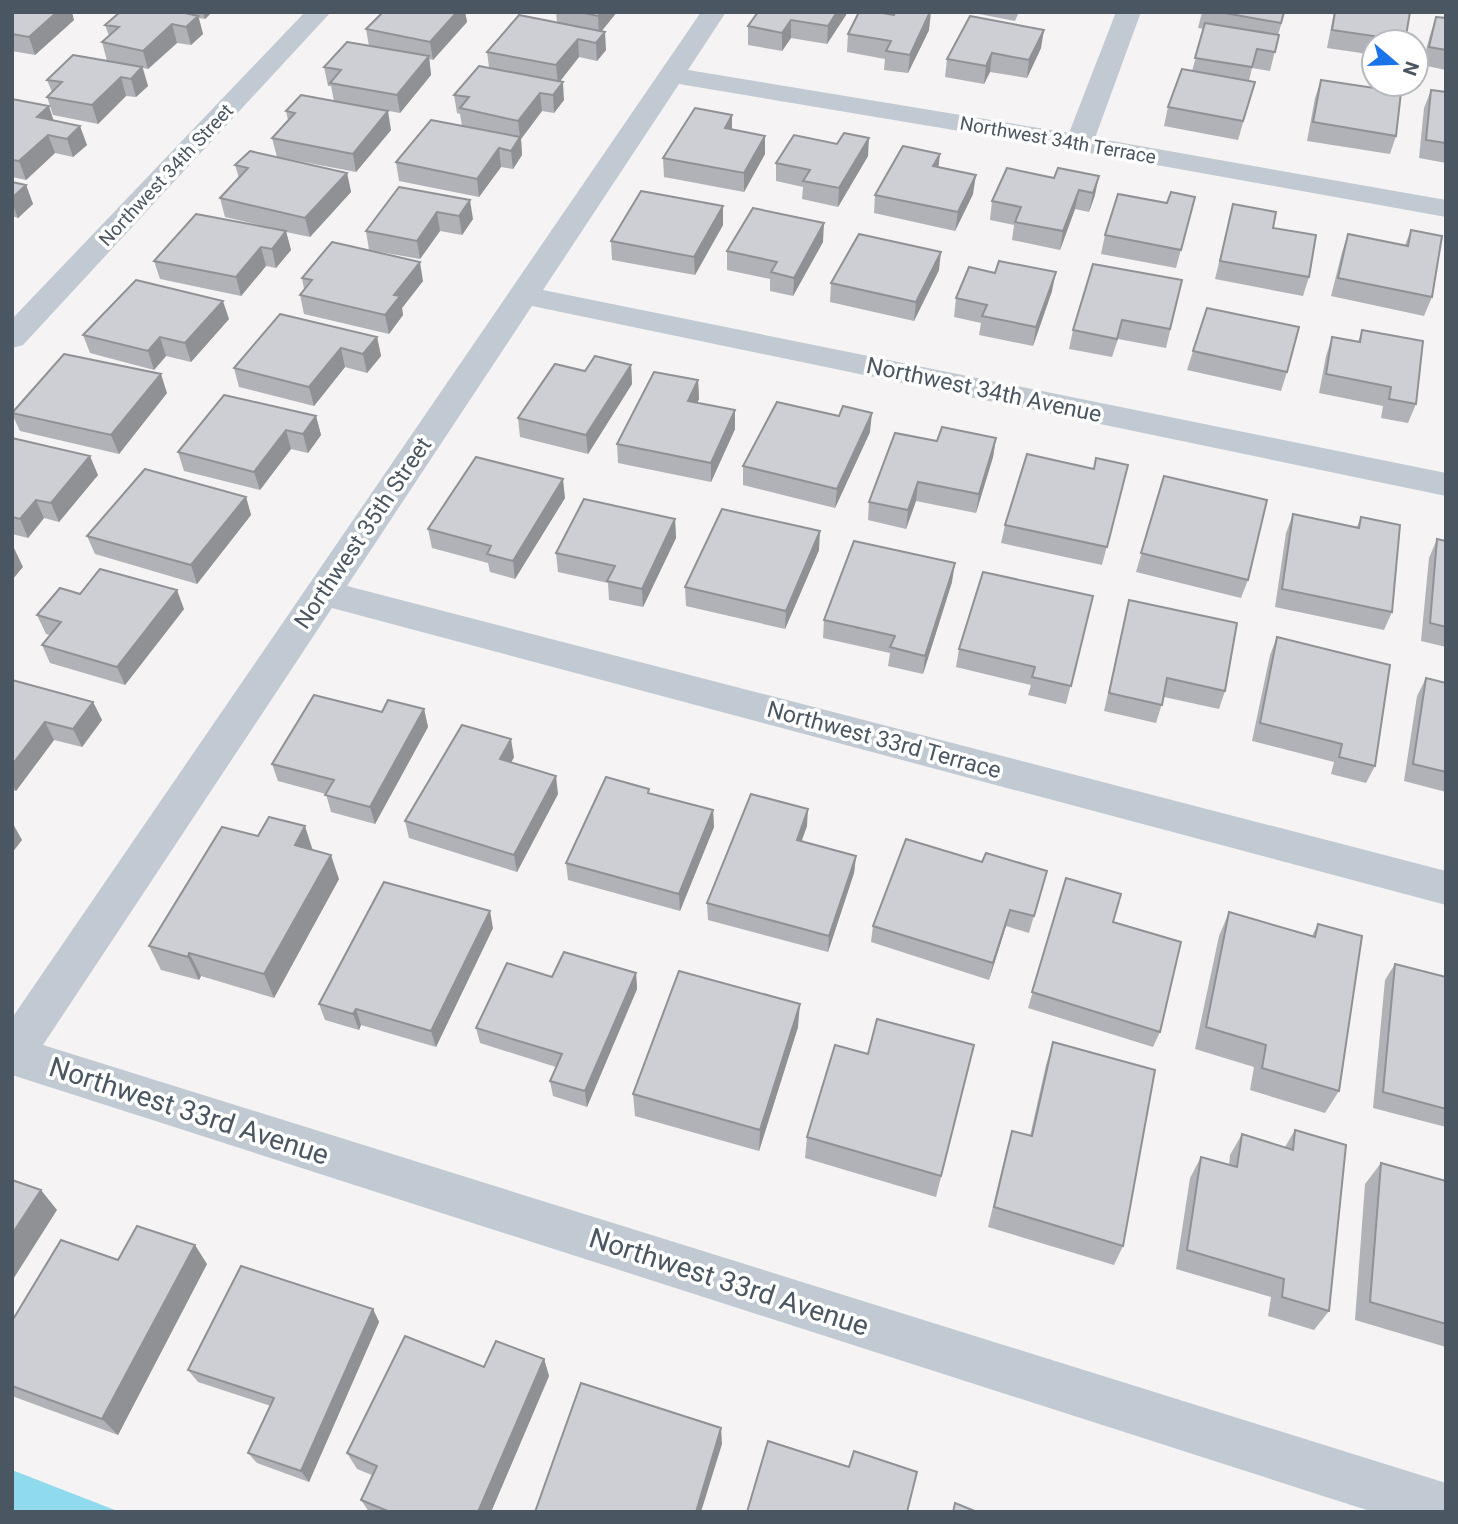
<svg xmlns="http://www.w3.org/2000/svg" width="1458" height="1524" viewBox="0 0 1458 1524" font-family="Roboto,sans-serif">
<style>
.water{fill:#90daee}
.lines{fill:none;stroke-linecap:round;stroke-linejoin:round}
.minor{fill:#c1cad2;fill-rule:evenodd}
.wall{fill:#b0b2b7}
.shaded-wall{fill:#909195}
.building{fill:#cdcfd5;stroke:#909195;stroke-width:2}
.labels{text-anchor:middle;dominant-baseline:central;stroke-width:7;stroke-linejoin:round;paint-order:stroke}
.far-street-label{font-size:19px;fill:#4a5661;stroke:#fff}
.street-label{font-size:23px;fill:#4a5661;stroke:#fff}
.near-street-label{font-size:28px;fill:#4a5661;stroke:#fff}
</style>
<rect width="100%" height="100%" fill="#f5f3f3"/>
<path class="water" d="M12,1470L120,1512H12Z"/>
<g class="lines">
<path class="minor" d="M305,12H331L23,345L12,348V319Z
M701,12H726L688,70L1069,133L1116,12H1141L1095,138L1446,200V217L1079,151L679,84L543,290L1446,473V496L532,306L347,586L1446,871V905L332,608L43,1045L1446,1483V1512H1373L12,1075V1018Z"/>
</g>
<path class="wall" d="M12,12L74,20L35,55L12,51Z
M120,12H212L205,19L199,18L203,34L191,45L177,43L148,69L143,68L148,86L136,97L126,96L98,124L53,115L47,97L52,92L47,80L126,64L107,61L102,42L109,36L105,25Z
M383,12H465L467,22L433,60L429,59L431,75L400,113L334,101L331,86H328L324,67L369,46L366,29Z
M556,12H617L602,31L606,50L597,61L579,57L559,81L564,100L554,113L542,111L521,139L522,155L513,169L501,167L479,197L399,181L396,162L462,126L460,114L457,113L454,95L489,67L487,52L557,22Z
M758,12H847L846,15L827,44L791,38L782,51L748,45V26Z
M974,12H1019L1015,21L974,13Z
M1202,12H1285L1278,35H1279L1270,71L1252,68L1249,81L1255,82L1238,140L1164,126L1168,107L1192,71L1204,29L1198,28Z
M1334,12H1410L1374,42V69L1366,68L1368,54L1327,48Z
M1436,17L1446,18V70L1422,65L1430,35Z
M929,30L908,73L884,70L885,59L847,52L848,34Z
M1041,48L1027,78L990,72L984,84L945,77L947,59Z
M1321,80L1396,136L1390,154L1307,141L1315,98Z
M1431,90L1446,92V163L1419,158L1424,108Z
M12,99L54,120L87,145L73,157L55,153L26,180L12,177Z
M286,111L391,130L356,172L277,157L272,138L288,120Z
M732,130L765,154L744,192L664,177L663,158Z
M868,156L838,207L802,199L803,187L776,181V163Z
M235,165L347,173L351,192L310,237L286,232L291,250L276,268L266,266L241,296L160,279L154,261L284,231L225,217L220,198L239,178Z
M938,167L973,194L955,231L874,213L875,195Z
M1054,178L1095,195L1089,212L1075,209L1060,250L1012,240L1014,225L990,220L992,201Z
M12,182L26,185L33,204L18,218L12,216Z
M399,187L473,219L462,235L440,231L420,259L369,250L366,231Z
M1195,197L1176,268L1101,254L1105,235L1167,203Z
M1233,204L1273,228L1309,277L1303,296L1215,279Z
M723,206V225L695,275L612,260L611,241Z
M1411,230L1432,297L1424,316L1331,296L1342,252L1348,234L1405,245Z
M823,242L793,296L770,291V279L727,270V251Z
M939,270L914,321L830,302L831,283Z
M302,278L423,281L402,308L403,315L389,334L304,314L300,295L304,289Z
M1182,280L1166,348L1118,339L1112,357L1069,349L1073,330Z
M1052,291L1033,346L979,335L981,323L954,317L956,298Z
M229,319L191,362L166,356L154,370L90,353L83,335Z
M1362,330L1416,404L1408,423L1381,418L1383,406L1319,393L1326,356L1332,337L1358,342Z
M377,337L381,356L367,373L345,367L314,406L239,387L234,368Z
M1193,351L1287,372L1281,391L1187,370Z
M631,365L632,384L588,454L520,437L518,418L585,371Z
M698,380L699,399L697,403L735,429L711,482L618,463L617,444Z
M167,393L119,454L20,431L12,414V412Z
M316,416L321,435L308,453L291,449L260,490L184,471L178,452Z
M870,432L835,508L743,485V466Z
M12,438L98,475L59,522L44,518L28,538L12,534Z
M996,438L993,457L976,513L916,501L906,529L868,520L869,502L937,441Z
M1128,465L1102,565L1001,543L1005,525L1094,469Z
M1164,476L1248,580L1241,598L1136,572Z
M246,497L251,515L197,584L95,554L87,536Z
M565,498L515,579L490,572L488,563L432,548L428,529Z
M1293,514L1357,527L1361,517L1392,612L1384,630L1275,607L1286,533Z
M675,519L676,538L643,607L609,600L608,583L558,572L556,553Z
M1437,539L1446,541V647L1421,641L1429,558Z
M819,550L785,629L686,606L685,587Z
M952,582L923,674L888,666L890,653L823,638L824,620Z
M80,594L184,609L125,685L50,663L42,645L50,635L46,634L37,615Z
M1093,596L1066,704L1028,695L1031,685L956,667L959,649Z
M1129,600L1225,691L1219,709L1164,697L1156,723L1104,711Z
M1277,637L1375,766L1366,783L1331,774L1334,762L1252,741L1270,655Z
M1426,678L1446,683V792L1404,781L1417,696Z
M12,680L93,702L102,720L82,747L54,740L16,791L12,790Z
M424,709L428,727L375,824L331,812L326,794L278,781L272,764L382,712Z
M514,757L511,763L558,794L517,872L409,838L405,821Z
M713,810L714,827L680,911L568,880L566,863Z
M807,826L801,841L856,856L854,873L828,952L708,920L707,903Z
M313,850L339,879L274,998L201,976L199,980L161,970L149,946Z
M982,862L1047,871L1029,933L1006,926L989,980L871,942L873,926Z
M1066,878L1160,1032L1153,1047L1028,1008Z
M1229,912L1312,936L1318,924L1339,1091L1325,1113L1250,1090L1254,1067L1195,1049L1219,936Z
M493,928L436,1047L361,1025L359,1030L325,1020L319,1004Z
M1395,964L1446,977V1127L1373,1108L1385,980Z
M636,973L637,989L587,1107L553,1096L550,1081L556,1067L480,1043L476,1028L552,977Z
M798,1027L759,1151L635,1116L633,1094Z
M1053,1042L1123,1246L1114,1265L988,1227L1006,1152L1012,1131L1030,1136L1046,1065Z
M974,1045L936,1197L805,1158L807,1137L868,1054Z
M1295,1130L1329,1311L1314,1330L1268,1316L1271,1297L1176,1269L1190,1178L1201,1157L1229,1165L1230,1155L1242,1134L1285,1147Z
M1381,1163L1446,1181V1347L1355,1320L1365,1184Z
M118,1260L207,1264L118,1435L12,1396V1321Z
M373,1309L379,1322L309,1482L257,1463L248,1453L271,1406L198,1382L188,1370Z
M544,1359L549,1376L491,1512H369L361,1500L372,1475L357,1469L347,1453L484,1367Z"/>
<path class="shaded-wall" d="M57,12H72L74,20L35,55L29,37Z
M203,12H212L205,19Z
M457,12H465L467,22L433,60L430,42Z
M601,12H617L599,34L598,16Z
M837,12H847L846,15L827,44L828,26Z
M931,12L929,30L908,73L910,55Z
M198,16L203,34L191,45L186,27Z
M791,20V38L782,51V33Z
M172,24L177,43L148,69L143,51Z
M1044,30L1041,48L1027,78L1029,60Z
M605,32L606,50L597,61L596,43Z
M578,39L579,57L558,84L556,65Z
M992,53L990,72L984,84L986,66Z
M429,56L431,75L400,113L397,95Z
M142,67L148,86L136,97L131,79Z
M121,77L126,96L98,124L92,105Z
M563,82L564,100L554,113L553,95Z
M540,93L542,111L521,139L522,155L513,169L511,151L520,137L518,121Z
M49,106L55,125L37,117Z
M388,111L391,130L356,172L353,154Z
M732,115V133L725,128Z
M80,126L87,145L73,157L67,139Z
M48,135L55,153L26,180L19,161Z
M765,136V154L744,192V173Z
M869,138L868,156L838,207L839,188Z
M499,148L501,167L479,197L477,179Z
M940,154L938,172L933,166Z
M347,173L351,192L310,237L305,218Z
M976,175L973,194L955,231L958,212Z
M1099,176L1095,195L1089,212L1093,193Z
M26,185L33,204L18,218L12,202V198Z
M1079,190L1075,209L1060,250L1063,231Z
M470,200L473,219L462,235L459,216Z
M723,206V225L695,275L694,257Z
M437,212L440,231L420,259L417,241Z
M824,223L823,242L793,296L794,278Z
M286,231L291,250L276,268L272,249Z
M261,247L266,266L241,296L236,277Z
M941,252L939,270L914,321L916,302Z
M420,262L423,281L402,308L403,315L389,334L385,315L394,295Z
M1056,272L1052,291L1033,346L1036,327Z
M223,301L229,319L191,362L185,343Z
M160,337L166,356L154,370L148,351Z
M377,337L381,356L367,373L363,354Z
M341,348L345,367L314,406L309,387Z
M631,365L632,384L588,454L586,435Z
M161,374L167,393L119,454L111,435Z
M698,380L699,399L689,420L688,401Z
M735,410V429L711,482V463Z
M872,413L870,432L835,508L837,489Z
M316,416L321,435L308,453L303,434Z
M286,430L291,449L260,490L254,472Z
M996,438L993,457L976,513L979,494Z
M90,456L98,475L59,522L51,503Z
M563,479L565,498L515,579L513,561Z
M918,482L916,501L906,529L908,510Z
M246,497L251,515L197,584L191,565Z
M36,500L44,518L28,538L20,519Z
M675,519L676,538L643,607L642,589Z
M820,531L819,550L785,629L786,611Z
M14,548L23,567L12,580V551Z
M955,563L952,582L923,674L925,656Z
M177,590L184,609L125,685L117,667Z
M93,702L102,720L82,747L73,729Z
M424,709L428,727L375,824L370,807Z
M45,722L54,740L16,791L12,783V765Z
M511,739L514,757L503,777L500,759Z
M556,776L558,794L517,872L514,855Z
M808,809L807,826L796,857L797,840Z
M713,810L714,827L680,911L679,894Z
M12,822L22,840L12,853Z
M305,826L313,851L295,845Z
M331,855L339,879L274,998L264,974Z
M856,856L854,873L828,952L829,936Z
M1010,910L1006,926L989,980L993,963Z
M490,911L493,928L436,1047L431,1031Z
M189,953L201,976L199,980L188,957Z
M636,973L637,989L587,1107L585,1091Z
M800,1004L798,1027L759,1151L760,1130Z
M356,1009L361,1025L359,1030L353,1014Z
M41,1190L57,1210L12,1281V1234Z
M195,1245L207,1264L118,1435L102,1419Z
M373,1309L379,1322L309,1482L301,1471Z
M544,1359L549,1376L491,1512H478Z
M721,1428L722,1444L701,1512H696Z"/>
<path class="building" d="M12,12H57L29,37L12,34Z
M120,12H181L198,16L186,27L172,24L143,51L102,42L119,27L105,25Z
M383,12H457L430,42L366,29Z
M579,12H601L598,16Z
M758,12H837L828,26L791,20L782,33L748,26Z
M859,12H878L894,15L895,12H930L910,55L886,51L891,41L848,34Z
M1219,12H1284L1281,23Z
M1335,12H1410L1405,42H1374V50L1372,49L1374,36L1332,30Z
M519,15L605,32L596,43L578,39L556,65L487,52Z
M970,16L1044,30L1029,60L992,53L986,66L947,59Z
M1436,17L1446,18V50L1429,47Z
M1205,23L1279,35L1275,52L1257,49L1252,67L1195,58Z
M347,42L429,56L397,95L330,83L341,70L324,67Z
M73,55L142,67L131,79L121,77L92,105L47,97L62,82L47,80Z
M479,66L563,82L553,95L540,93L518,121L460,108L469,97L454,95Z
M1182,69L1255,82L1243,121L1168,107Z
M1321,80L1401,92L1396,136L1313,122Z
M1431,90L1446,92V143L1426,140Z
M301,95L388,111L353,154L272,138L295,113L286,111Z
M12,99L49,106L37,117L80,126L67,139L48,135L19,161L12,160Z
M695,108L732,115L725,128L765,136L744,173L663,158Z
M431,120L520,137L511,151L499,148L477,179L396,162Z
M844,133L869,138L839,188L803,181L810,170L776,163L794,135L837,144Z
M903,146L940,154L933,166L976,175L958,212L875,195Z
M250,151L347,173L305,218L220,198L248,168L235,165Z
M1007,168L1054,178L1058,168L1099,176L1093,193L1079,190L1063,231L1015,222L1021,207L992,201Z
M12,182L26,185L12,198Z
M399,187L470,200L459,216L437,212L417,241L366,231Z
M641,191L723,206L694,257L611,241Z
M1171,192L1195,197L1181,250L1105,235L1118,194L1167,203Z
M1233,204L1276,212L1273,228L1316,235L1309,277L1220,261Z
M753,208L824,223L794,278L771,272L777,262L727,251Z
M196,214L286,231L272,249L261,247L236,277L154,261Z
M1411,230L1442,236L1432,297L1338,278L1348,234L1408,246Z
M859,234L941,252L916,302L831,283Z
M332,242L420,262L394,295L400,296L385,315L300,295L312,280L302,278Z
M999,261L1056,272L1036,327L982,316L987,305L956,298L969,267L995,273Z
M1093,264L1182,280L1170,329L1122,320L1117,339L1073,330Z
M136,280L223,301L185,343L160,337L148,351L83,335Z
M1207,308L1299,327L1287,372L1193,351Z
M280,314L377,337L363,354L341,348L309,387L234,368Z
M1362,330L1423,341L1416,404L1389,399L1391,387L1326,374L1332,337L1360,342Z
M64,354L161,374L111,435L12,413Z
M595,356L631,365L586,435L518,418L555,364L585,371Z
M654,372L698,380L688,401L735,410L711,463L617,444Z
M224,395L316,416L303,434L286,430L254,472L178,452Z
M777,402L839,416L843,406L872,413L837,489L743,466Z
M942,427L996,438L979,494L918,482L908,510L869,502L895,433L937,441Z
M12,438L90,456L51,503L36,500L20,519L12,517Z
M1027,454L1094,469L1096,458L1128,465L1107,547L1005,525Z
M476,457L563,479L513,561L487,554L491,546L428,529Z
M145,469L246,497L191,565L87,536Z
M1164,476L1267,500L1248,580L1141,553Z
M584,499L675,519L642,589L607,581L615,566L556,553Z
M722,509L820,531L786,611L685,587Z
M1293,514L1359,528L1361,517L1400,525L1392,612L1282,589Z
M1437,539L1446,541V627L1430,623Z
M854,541L955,563L925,656L890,647L895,636L824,620Z
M100,569L177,590L117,667L42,645L61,622L37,615L60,588L80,594Z
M983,572L1093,596L1071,686L1032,677L1035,667L959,649Z
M1129,600L1237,623L1225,691L1167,678L1162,705L1109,693Z
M1277,637L1390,665L1375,766L1339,757L1342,744L1260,723Z
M1426,678L1446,683V772L1413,764Z
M12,680L93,702L73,729L45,722L12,765Z
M314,695L382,712L388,700L424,709L370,807L325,795L334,780L272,764Z
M462,725L511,739L500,759L556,776L514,855L405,821Z
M606,777L649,789L648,793L713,810L679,894L566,863Z
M751,794L808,809L797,840L856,856L829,936L707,903Z
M269,817L305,826L295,845L331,855L264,974L189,953L188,957L149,946L222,827L258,836Z
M906,839L982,862L986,853L1047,871L1034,916L1010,910L993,963L873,926Z
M1066,878L1121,894L1113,922L1181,942L1160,1032L1032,992Z
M384,882L490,911L431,1031L356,1009L353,1014L319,1004Z
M1229,912L1315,937L1318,924L1362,936L1339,1091L1262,1068L1266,1045L1206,1027Z
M564,952L636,973L585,1091L550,1081L562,1054L476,1028L507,963L552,977Z
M1395,964L1446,977V1109L1383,1092Z
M679,971L800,1004L760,1130L633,1094Z
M877,1019L974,1045L941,1176L807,1137L835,1045L868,1054Z
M1053,1042L1155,1070L1123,1246L994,1207L1012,1131L1032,1136Z
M1295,1130L1346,1145L1329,1311L1282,1297L1284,1279L1187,1250L1201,1157L1237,1167L1242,1134L1293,1150Z
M1381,1163L1446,1181V1324L1370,1302Z
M12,1180L41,1190L12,1234Z
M137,1226L195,1245L102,1419L12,1386V1321L61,1240L118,1260Z
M241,1266L373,1309L301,1471L248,1453L274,1398L188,1370Z
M405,1336L484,1367L496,1341L544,1359L478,1512H390L361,1500L377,1466L347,1453Z
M581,1383L721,1428L696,1512H535Z
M768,1441L849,1467L854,1451L917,1472L907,1512H747Z
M955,1503L977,1512H953Z"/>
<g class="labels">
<g class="far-street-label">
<text transform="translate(1058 140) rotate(10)">Northwest 34th Terrace</text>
<text transform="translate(166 175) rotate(-47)">Northwest 34th Street</text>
</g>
<g class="street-label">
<text transform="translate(984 390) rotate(12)">Northwest 34th Avenue</text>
<text transform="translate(363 533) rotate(-56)">Northwest 35th Street</text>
<text transform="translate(884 740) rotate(15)">Northwest 33rd Terrace</text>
</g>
<g class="near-street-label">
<text transform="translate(189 1111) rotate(18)">Northwest 33rd Avenue</text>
<text transform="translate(729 1282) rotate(18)">Northwest 33rd Avenue</text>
</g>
</g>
<rect width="1458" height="1524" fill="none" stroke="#4a5661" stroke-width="28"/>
<g transform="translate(1395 63) rotate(109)"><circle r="33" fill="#ffffff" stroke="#b7bbc0" stroke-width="2"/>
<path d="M0-5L12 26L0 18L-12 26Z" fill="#1a73e8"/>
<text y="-10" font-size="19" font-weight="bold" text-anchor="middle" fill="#4a5661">N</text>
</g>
</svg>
